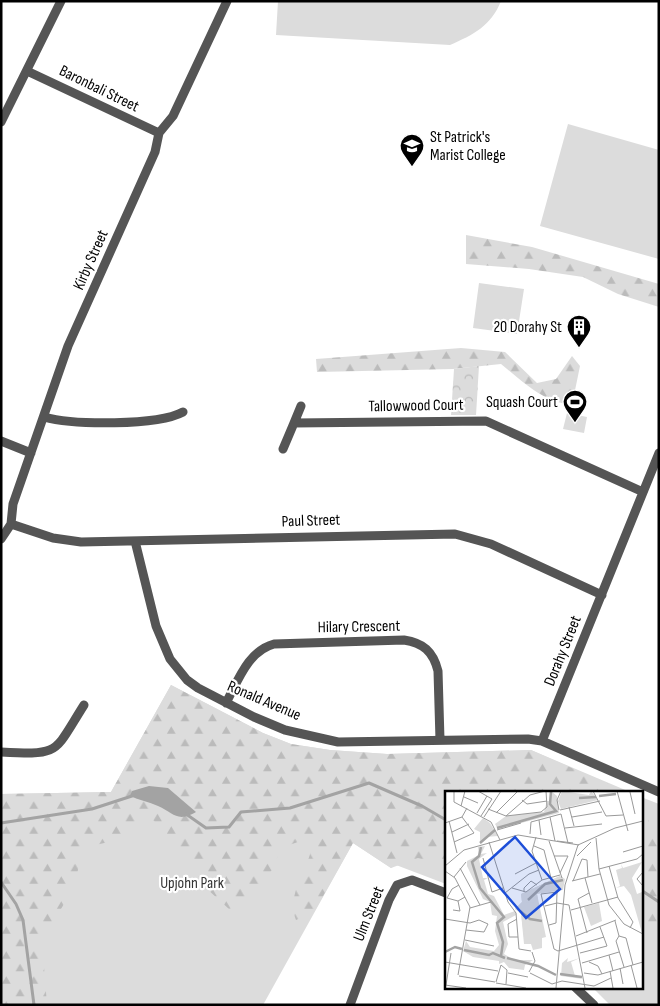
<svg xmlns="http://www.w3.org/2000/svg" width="660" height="1006" viewBox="0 0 660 1006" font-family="'Sofia Sans Condensed',sans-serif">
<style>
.grass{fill:#dcdcdc}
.forest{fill:url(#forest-firs)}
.park{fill:url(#park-crowns)}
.water{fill:#a3a3a3}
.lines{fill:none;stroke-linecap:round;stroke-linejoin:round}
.stream{stroke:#a3a3a3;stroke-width:3}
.minor{stroke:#555;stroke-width:9}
.labels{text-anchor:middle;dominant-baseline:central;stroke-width:4.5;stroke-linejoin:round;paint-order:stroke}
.street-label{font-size:16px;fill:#000;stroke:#fff}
.poi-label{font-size:16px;fill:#000;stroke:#fff;text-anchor:end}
.park-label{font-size:16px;fill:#333;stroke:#fff}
.inset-river{fill:none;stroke:#a3a3a3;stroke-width:2.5}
.inset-road{fill:none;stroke:#999;stroke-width:1}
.view{fill:#1d4ed8;fill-opacity:0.15;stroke:#1d4ed8;stroke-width:2.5}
.inset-edge{fill:none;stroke:#000;stroke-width:2.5}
</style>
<defs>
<pattern id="forest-firs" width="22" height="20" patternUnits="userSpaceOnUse" patternTransform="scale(1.25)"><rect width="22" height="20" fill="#dcdcdc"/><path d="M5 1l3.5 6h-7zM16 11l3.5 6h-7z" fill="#bbb"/></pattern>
<pattern id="park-crowns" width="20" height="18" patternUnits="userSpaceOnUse" patternTransform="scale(1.25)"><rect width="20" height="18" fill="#dcdcdc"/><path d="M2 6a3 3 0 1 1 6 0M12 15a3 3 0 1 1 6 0" fill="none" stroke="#bbb"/></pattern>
</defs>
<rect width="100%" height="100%" fill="#fff"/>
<path class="grass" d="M278,1H501C491,26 473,35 450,45L276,35Z
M568,124L659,150V259L540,226Z
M479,283L524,289L517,334L473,328Z
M567,413L587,417L584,433L563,429Z
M171,685L263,733L291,744L330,750L387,754L531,750L630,792H446V884L396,865L391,868L353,843L263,1005H1V794L111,792Z
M641,797L659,804V1005H610L592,987H641Z"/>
<path class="forest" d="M466,235L532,247L659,284V307L618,294L583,277L529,269L466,264Z
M461,348L505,352L537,383L556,379L572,356L580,366L572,405C543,402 523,382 501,364L453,369L317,372L316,359Z
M171,685L263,733L291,744L330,750L387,754L531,750L626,792H446V866L418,858L391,868L353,843L314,912L296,920C286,895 307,871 312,847L301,841L280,848L274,868L260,883L248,905L229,909L206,888L177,844L146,813L121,839L83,848L74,887L42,941L47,1005H1V794L111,792Z
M641,811L648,818L651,831L659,836V933L641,923Z"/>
<path class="park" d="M479,366L476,415H451L454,369Z"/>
<path class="water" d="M149,786L168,788L196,812C177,823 174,813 158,806C149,802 139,800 130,796L132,791Z"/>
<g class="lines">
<path class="stream" d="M186,814L206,828L229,827L241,812L290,808L369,783L422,806L446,820
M1,823L92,809L135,795
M1,882L16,904L23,920L34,1005
M641,890L659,902"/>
<path class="minor" d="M27,71L159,133
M1,122L61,1
M301,406L294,423L486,421L643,492
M44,417C73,425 157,426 183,412
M1,441L31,453
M283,449L294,423
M11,524L53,538L81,542L455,534L491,544L602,595
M1,539L11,524L13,504L68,346L155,152L159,133L173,116L227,1
M135,541L156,626L170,659L187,680L198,688L254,717L285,730L338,742L528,739L542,741L659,792
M226,703C238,681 248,651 274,644L404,640C423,643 433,651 438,671L440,740
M542,741L659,453
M1,752C61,755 53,754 84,705
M575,987L594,1005
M350,1005L389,900L397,885L412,880L446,893"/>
</g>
<defs>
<symbol id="school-pin" viewBox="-11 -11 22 30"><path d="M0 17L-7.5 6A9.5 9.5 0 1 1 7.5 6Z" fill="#000" stroke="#fff"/><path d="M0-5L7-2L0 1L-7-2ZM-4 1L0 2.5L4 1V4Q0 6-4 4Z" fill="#fff"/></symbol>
<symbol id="building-pin" viewBox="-11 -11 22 30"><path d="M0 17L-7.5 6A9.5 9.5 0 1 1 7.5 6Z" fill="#000" stroke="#fff"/><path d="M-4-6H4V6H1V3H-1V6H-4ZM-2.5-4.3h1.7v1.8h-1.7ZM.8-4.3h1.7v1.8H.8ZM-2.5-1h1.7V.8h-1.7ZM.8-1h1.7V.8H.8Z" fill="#fff"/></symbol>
<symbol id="stadium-pin" viewBox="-11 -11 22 30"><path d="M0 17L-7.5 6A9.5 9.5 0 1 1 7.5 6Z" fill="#000" stroke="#fff"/><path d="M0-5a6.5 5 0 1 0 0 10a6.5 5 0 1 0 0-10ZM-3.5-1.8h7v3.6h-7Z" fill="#fff"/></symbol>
</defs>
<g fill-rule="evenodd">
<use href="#school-pin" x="398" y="132" width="28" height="38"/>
<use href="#building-pin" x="565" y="313" width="28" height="38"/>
<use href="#stadium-pin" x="561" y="388" width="28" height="38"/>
</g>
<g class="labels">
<g class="street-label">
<text transform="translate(99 89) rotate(26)">Baronbali Street</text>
<text transform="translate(91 260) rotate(-66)">Kirby Street</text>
<text transform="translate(416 406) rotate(-1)">Tallowwood Court</text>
<text transform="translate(311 521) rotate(-2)">Paul Street</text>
<text transform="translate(359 627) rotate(-1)">Hilary Crescent</text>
<text transform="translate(563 651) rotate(-68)">Dorahy Street</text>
<text transform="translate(264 701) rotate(23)">Ronald Avenue</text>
<text transform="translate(369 914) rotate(-68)">Ulm Street</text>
</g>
<g class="poi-label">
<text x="430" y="137" text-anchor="start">St Patrick's<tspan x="430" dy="18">Marist College</tspan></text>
<text x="562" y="327">20 Dorahy St</text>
<text x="558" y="402">Squash Court</text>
</g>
<g class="park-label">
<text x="192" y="883">Upjohn Park</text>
</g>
</g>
<g transform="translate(445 791)">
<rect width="198" height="198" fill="#fff"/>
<path d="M115,85L120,88L118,99L92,103L101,146L97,147V157L88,159L86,153H79L76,122L70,118L77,111L76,103ZM154,112L157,130L146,135L139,116Z" fill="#dcdcdc"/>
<path d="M106,0L112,5L114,22L53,38L50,33L61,25L99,21L102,10H106ZM115,85V93L101,94L99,99L92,103L93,109L90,105L89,112L80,111V122L85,126L82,133L86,134L80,137L79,146L76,122L70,118L77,111L76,103Z" fill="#dcdcdc"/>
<path d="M117,0L144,4L146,0L153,9L116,18L113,10ZM38,27L45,32L53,45L41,46L35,53V41L29,38ZM40,55L36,63L42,62L34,68L38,87H43L39,89L43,103L49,105L59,124L70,120L71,124L58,131L63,153L59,163L69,169H88L80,174L79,179L64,177L59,171L54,173V170L28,166L18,160L21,150L25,156L49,160L54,154L50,140L52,125L47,124L45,111L38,108L22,75V70L34,64L33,56ZM197,71L187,87L192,103L197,101V142L186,104L179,95L171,97L175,95L171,79L177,77L176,73L178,77ZM123,167L122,171L135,167L126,171L130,185L138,188L116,185L117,172Z" fill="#dcdcdc"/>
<path class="inset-river" d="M154,5L171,3M134,7L151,6M52,37L111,20L105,13L106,0M35,52L50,39M36,56L34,65L27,71L35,97L59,126L52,132L58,151L56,165M83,109L100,93L118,89M75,120L85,128L97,130M19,159L44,164L48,162L60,167M0,161L10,156L17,158M62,167L93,175L111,184M115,183L137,186"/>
<path class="inset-road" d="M9,0V11L46,31L55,49M33,0L47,8M148,0L161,25L178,24M172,0L183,40M185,1L190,23M19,6L33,12M77,9L82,13L102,10M16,15L20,0M124,16L129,35M43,18L61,25L96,21L102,16L101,0M114,19L112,9L116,0M115,19L155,10M32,22L42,5M51,22L73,0M116,23L123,52M36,25L47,8M61,25L85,4L100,0M39,26L56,0M105,26L110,50M127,26L157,21M94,29L96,44M4,30L12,62M0,32L17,26L22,17M120,37L157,33M52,39L76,32M7,41L24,33M85,43L86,31L116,23M91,46L87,60L97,89M151,47L154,78L164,114L179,133L198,143M104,50L117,87M112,50L128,52M9,51L29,42L17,26M44,51L63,111L71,122L74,158L86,160M89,55L99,59L106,87M178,61L198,55M109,65H123L115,82M132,65L146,51M38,67L47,101L58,97M0,75L19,59L73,44L134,54M164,75L173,107L188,131L185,137M15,77L35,114M154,78L192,68L198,63M0,80L10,87L25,116L13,184M198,81L192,88L198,95M70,83L91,72M9,86L21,71M140,87L147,112M127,90L155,83M128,90L137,68L142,69L143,86M14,94L7,98L2,107L13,110L20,106M67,97L81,101L97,89L115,84M79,101V97L86,90L92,94M60,102L84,83L94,79M100,115L112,112L124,114L140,197M25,117L46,111M8,119L15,120L13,110M126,119L173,106M0,128L25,132L34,129L43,133L39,141L21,139M72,128L63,133L64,146H73M170,130L174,145L181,147L188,174M104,134L111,132L112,101L96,103L109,158L113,160L159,146M142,142L133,108L144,102M131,145L171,129M174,145L171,150L179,176M20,149L49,155M135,162L162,155L155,136M164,164L168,180M0,171L53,180M144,171L153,175L157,183M137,172L174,161M186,174L192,197M175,177L178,193M165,180L168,197M84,181L90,170L87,161M63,182L83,186M85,182L107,193L117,190L149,195L166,187M139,182L153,184L198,171M14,185L50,191M51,191L56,174L62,179L61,193M51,192L81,197M0,194L21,197M1,194L6,162M111,197L120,94L133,54L170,37L198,30"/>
<path class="view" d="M70,46L115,98L81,127L37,76Z"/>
<rect width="198" height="198" class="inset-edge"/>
</g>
<rect width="660" height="1006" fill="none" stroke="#000000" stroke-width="5"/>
</svg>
